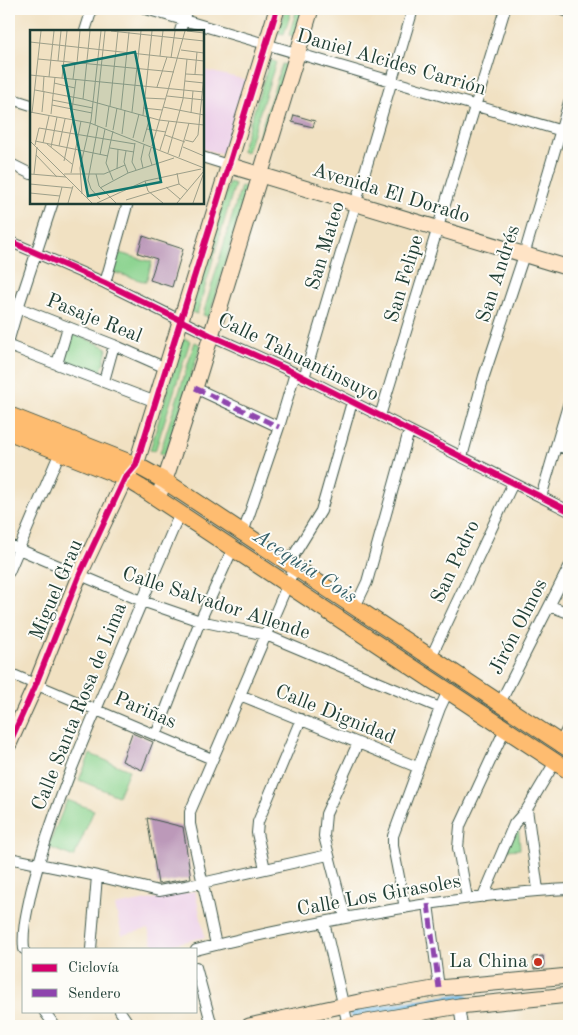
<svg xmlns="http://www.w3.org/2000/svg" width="578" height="1035" viewBox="0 0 578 1035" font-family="'Old Standard TT',serif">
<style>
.built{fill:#edd1e9}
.green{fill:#8bd38f;stroke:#558862}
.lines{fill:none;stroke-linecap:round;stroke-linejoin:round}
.canal{stroke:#6bb6e4;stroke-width:10}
.building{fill:#bc99b9}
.street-casing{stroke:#3e5649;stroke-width:12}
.secondary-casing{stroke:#3e5649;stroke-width:17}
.primary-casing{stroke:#3e5649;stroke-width:18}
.street{stroke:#fff;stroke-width:10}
.secondary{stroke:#ffe4c6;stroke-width:15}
.primary{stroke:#febc70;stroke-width:16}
.quiet{stroke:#8e44ad;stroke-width:5;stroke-dasharray:10 5;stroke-linecap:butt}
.cycleway-casing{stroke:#fdfcf7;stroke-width:9}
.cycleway{stroke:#d6006c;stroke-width:6}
.poi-dot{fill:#c8321e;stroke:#fdfcf7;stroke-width:2}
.labels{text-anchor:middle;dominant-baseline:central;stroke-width:4;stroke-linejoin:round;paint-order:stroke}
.street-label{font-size:20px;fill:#1f3d34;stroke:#fdfcf7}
.poi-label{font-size:20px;fill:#1f3d34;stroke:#fdfcf7;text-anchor:end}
.water-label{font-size:21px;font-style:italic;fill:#366169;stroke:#fdfcf7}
.inset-road{fill:none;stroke:#9d9f89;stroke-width:1}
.view{fill:#0f766e;fill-opacity:0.15;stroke:#0f766e;stroke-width:2.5}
.inset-edge{fill:none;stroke:#1f3d34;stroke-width:2.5}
</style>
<rect width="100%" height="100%" fill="#fdfcf7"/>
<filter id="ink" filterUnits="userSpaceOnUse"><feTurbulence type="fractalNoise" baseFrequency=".02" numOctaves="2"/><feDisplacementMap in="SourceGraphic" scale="10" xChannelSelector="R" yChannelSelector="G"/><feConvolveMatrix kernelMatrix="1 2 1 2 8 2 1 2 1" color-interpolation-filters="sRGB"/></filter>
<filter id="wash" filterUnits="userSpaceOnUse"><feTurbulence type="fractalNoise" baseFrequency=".0096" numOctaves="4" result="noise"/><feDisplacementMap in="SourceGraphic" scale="20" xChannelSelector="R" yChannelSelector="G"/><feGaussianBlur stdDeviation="1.12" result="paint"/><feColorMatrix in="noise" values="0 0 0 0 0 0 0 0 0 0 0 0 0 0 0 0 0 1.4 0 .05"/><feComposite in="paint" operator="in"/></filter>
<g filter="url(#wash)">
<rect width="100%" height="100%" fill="#f1e1c2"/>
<path class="built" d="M203,70L247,80L222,154L203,149Z
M195,891L205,937L157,948L152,942L148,929L122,935L115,906Z"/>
<path class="green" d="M285,9H292L284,34L278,33Z
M297,9H304L295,37L289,35Z
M270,60L276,62L247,152L241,151Z
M282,64L288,65L259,156L253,154Z
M229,182L235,184L197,314L191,312Z
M241,186L247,188L209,317L203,315Z
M119,253L152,262L146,282L113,272Z
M70,332L106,347L107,350L101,372L98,373L61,361Z
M183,338L190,341L155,451L150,450Z
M195,342L201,345L165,455L160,453Z
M90,754L129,770L118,796L79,780Z
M67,800L94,810L74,857L48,847Z
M518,822L520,849L505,850Z"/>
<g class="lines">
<path class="canal" d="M355,1014L464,998"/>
</g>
<g id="blocks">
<path class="building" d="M294,115L315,121L313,127L292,122Z
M143,236L183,249L172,287L150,280L157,259L138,253Z
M132,733L153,742L142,770L122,761Z
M147,818L183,827L191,878L158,884Z
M543,956L544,968L534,969L533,957Z"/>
</g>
</g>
<g filter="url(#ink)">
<use href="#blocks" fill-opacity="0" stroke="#3e5649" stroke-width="1"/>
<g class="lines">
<defs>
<path id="street" d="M146,9L569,133
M560,9L569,12
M85,31L92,9
M180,31L187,9
M9,98L31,105
M202,157L228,165
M9,163L31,174
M9,241L105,283L210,335L295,373L569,511
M105,283L128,202
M9,304L114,345L166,368
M9,339L18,308L53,202
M9,346L156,402
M57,364L68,327
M304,378L413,9
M104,381L114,345
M195,388L279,427
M380,416L505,9
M556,446L569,449
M462,457L484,376L524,255L569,102
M541,497L569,402
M243,533L279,427L295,373
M9,545L142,601L200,621L266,635L440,708
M289,563L321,511L352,402
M9,572L60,452
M550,606L569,613
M355,607L367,582L409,431
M431,657L513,483
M9,673L212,759
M240,695L417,767
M500,703L569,567
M156,735L200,621L233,548
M9,858L97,876L159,891L202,883L328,855
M265,869L257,833L258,822L301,719
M538,890L527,809L555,762
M483,897L514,824L527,809
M467,898L458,848L460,826L505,729
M428,904L439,988
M405,908L393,846V836L440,708L448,691
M345,917L324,836L326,814L358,743
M324,922L348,1025
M216,945L190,824V812L295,567
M24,949C22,930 27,911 31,892C41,851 55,812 70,773C105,686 143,600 180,513
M91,949L97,876
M196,950C270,931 346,917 421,905C470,898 520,891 569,889
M196,967L212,1026
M459,1006L462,1026
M44,1011L55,1026
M120,1011L130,1026"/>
<path id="secondary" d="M228,165L569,268
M158,498L168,471L195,388L311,9
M9,744L36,684L79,576L125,478L136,465L277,9
M562,745L569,731
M249,1026L359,1002L439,988L569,976
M344,1026L459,1006L569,995"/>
<path id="primary" d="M9,415L136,465L165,481L569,749
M9,432L125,478L140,487L569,771"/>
</defs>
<use href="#street" class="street-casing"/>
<use href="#secondary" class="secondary-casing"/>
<use href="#primary" class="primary-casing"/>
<use href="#street" class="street"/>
<use href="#secondary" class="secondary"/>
<use href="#primary" class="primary"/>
<path class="quiet" d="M195,388L279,427
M428,904L439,988"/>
<defs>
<path id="cycleway" d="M9,241L105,283L210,335L295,373L569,511
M9,744L36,684L79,576L125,478L136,465L277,9"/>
</defs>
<use href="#cycleway" class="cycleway-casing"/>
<use href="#cycleway" class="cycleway"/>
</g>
</g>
<circle class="poi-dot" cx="538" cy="962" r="5"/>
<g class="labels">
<g class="street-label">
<text transform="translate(391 63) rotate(16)">Daniel Alcides Carrión</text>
<text transform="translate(391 194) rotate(17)">Avenida El Dorado</text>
<text transform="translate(326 246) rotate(-73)">San Mateo</text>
<text transform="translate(499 274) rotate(-72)">San Andrés</text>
<text transform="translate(405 279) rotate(-73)">San Felipe</text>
<text transform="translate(94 319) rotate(22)">Pasaje Real</text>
<text transform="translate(298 358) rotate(26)">Calle Tahuantinsuyo</text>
<text transform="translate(456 562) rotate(-65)">San Pedro</text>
<text transform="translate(57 590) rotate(-67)">Miguel Grau</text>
<text transform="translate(216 604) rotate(18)">Calle Salvador Allende</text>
<text transform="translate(519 627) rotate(-63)">Jirón Olmos</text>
<text transform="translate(80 707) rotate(-68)">Calle Santa Rosa de Lima</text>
<text transform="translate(145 711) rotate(23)">Pariñas</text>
<text transform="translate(335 715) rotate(22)">Calle Dignidad</text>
<text transform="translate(379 896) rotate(-10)">Calle Los Girasoles</text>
</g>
<g class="poi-label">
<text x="528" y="962">La China</text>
</g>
<g class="water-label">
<text transform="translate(305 567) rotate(33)">Acequia Cois</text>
</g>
</g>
<g transform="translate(30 30)">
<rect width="174" height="174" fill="#f1e1c2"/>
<path class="inset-road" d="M81,1L174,11M157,1L174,3M0,12L174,31M151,20L174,23M130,26L133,1M141,28L145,1M8,29L144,42M28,31L31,1M47,33L50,1M156,44L174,45M165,44L167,22M0,45L174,62M19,47L24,1M32,48L37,1M43,49L45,33M155,51L174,53M24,53L45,58M127,57L137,27M5,60L53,69L129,90L174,95M13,61L14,46M137,66L174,70M115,68L136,69M53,69L60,1M22,70L63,78M22,75L62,83M80,76L88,1M133,77L174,85M113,78L132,80M91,79L99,2M0,82L60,93L174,138M12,82L14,61M102,82L111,1M2,83L11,1M161,83L163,61M21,84L25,47M113,85L122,1M41,88L46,49M65,95L75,1M68,96L58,150L61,159L70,169M76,97L79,76M117,99L136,102M83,100L87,78M92,104L95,80M135,105L155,112M103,108L109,84M155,110L163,112L168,105L174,45M0,111L62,173M5,111L78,126M113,112L120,87M13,113L19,86M105,113L102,132L106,140M17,114L42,134M5,115L9,98L105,114M29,116L35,89M122,116L155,1M21,117L27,87M153,117L174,126M80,118L104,122M121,118L119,125L122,135M130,120L139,91M96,121L94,132L98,143M138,123L153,69L157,29M6,125L27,147M70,125L75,99M149,127L159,93M34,131L43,90M113,138L111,129L114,115M87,139L88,119M41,143L51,91M147,143L149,154L158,161M0,144L36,147M4,144L7,117M34,144H74L95,135M66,144L69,156L86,173M83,150L76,133L83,101M115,151L118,161L133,173M0,154L42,158M136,157L150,169M70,158L98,143L144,128M0,163L30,166M52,164L50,138L61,90L71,1M96,170L149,154M28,173L32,157M38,173L43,156M67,173L115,151L171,139M147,173L174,141M163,173L173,145"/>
<path class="view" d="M105,22L131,152L58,166L33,36Z"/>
<rect width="174" height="174" class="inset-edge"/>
</g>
<rect width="578" height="1035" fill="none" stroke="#fdfcf7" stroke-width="30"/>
<rect x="22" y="948" width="175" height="65" fill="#fdfcf7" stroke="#a4b0a9"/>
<rect x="32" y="964" width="25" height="8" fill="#d6006c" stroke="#a4b0a9"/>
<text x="68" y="972" font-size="15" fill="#1f3d34">Ciclovía</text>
<rect x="32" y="989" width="25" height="8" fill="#8e44ad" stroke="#a4b0a9"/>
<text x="68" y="998" font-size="15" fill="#1f3d34">Sendero</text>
</svg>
